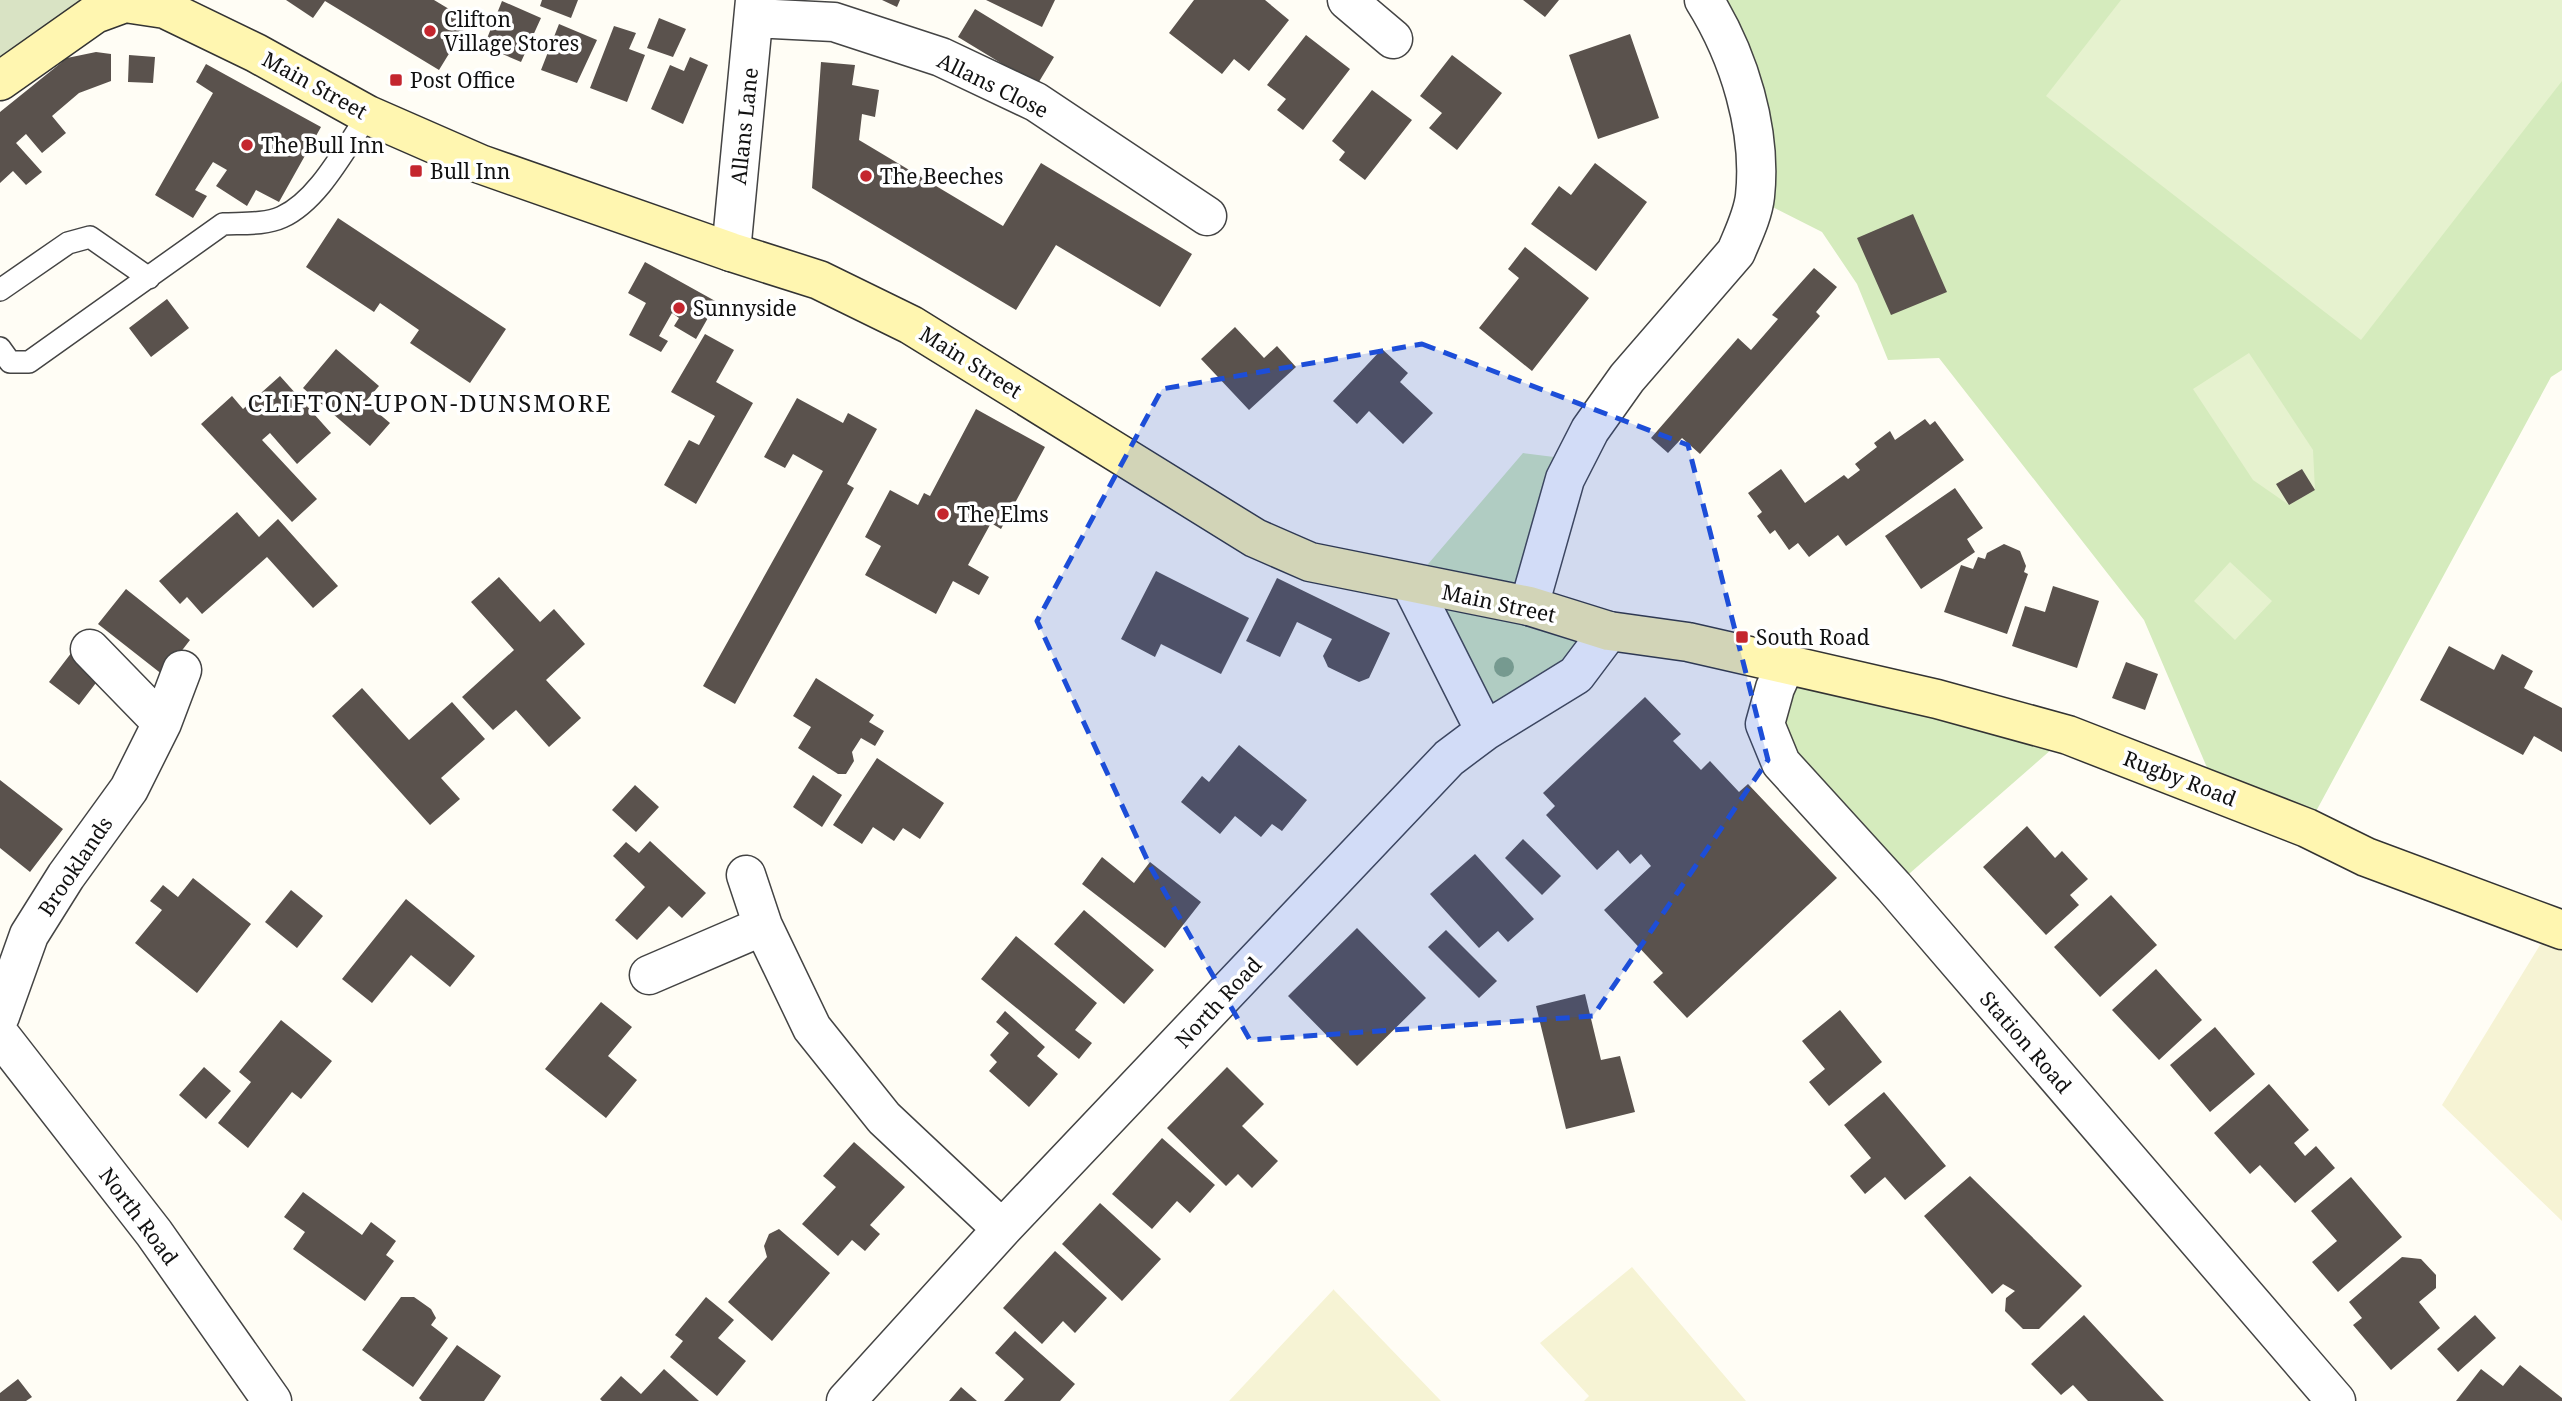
<svg xmlns="http://www.w3.org/2000/svg" width="2562" height="1401" viewBox="0 0 2562 1401" font-family="'Noto Serif',serif">
<style>
.farmland{fill:#f6f3d4}
.green{fill:#d5ebbd}
.cemetery{fill:#d9e3c4}
.pitch{fill:#e6f2cf}
.building{fill:#5a524d}
.lines{fill:none;stroke-linecap:round;stroke-linejoin:round}
.lane-casing{stroke:#444;stroke-width:24}
.street-casing{stroke:#444;stroke-width:41}
.secondary-casing{stroke:#333;stroke-width:41}
.lane{stroke:#fff;stroke-width:21}
.street{stroke:#fff;stroke-width:38}
.secondary{stroke:#fff6b0;stroke-width:38}
.tree{fill:#8dad7f}
.marked{fill:#1d4ed8;fill-opacity:0.2;stroke:#1d4ed8;stroke-width:5;stroke-dasharray:14 9;stroke-linejoin:round}
.poi-dot{fill:#c4262e;stroke:#fff;stroke-width:2.5}
.labels{text-anchor:middle;dominant-baseline:central;stroke-width:7;stroke-linejoin:round;paint-order:stroke}
.poi-label{font-size:21px;fill:#111;stroke:#fff;text-anchor:start}
.street-label{font-size:21px;fill:#111;stroke:#fff}
.quarter-label{font-size:24px;letter-spacing:2px;fill:#111;stroke:#fff}
</style>
<rect width="100%" height="100%" fill="#fffdf5"/>
<path class="farmland" d="M2551,927L2562,930V1221L2442,1105Z
M1632,1267L1746,1401H1584L1589,1396L1540,1343Z
M1334,1289V1290L1441,1401H1229Z"/>
<path class="green" d="M1714,0H2562V370L2551,377L2307,828L2217,791L2144,620L1939,358L1888,360L1857,284L1822,232L1755,198Z
M1523,453L1554,457L1565,479L1529,606L1609,631L1485,731L1411,584Z
M1785,666L2068,735L1894,887L1781,763Z"/>
<path class="cemetery" d="M0,0H160L125,3L0,81Z"/>
<path class="pitch" d="M2121,0H2562V81L2361,340L2046,96Z
M2249,353L2313,450L2315,490L2289,505L2253,480L2193,389Z
M2230,562L2272,601L2235,640L2194,601Z"/>
<path class="building" d="M286,0H434L469,21L439,70L325,1L313,18Z
M542,0H578L571,18L540,6Z
M882,0H900L897,7Z
M986,0H1055L1042,27Z
M1194,0H1265L1289,20L1249,71L1234,59L1222,74L1169,33Z
M1523,0H1559L1545,17Z
M502,1L541,18L521,62L484,46Z
M975,9L1054,57L1037,85L958,37Z
M659,18L686,29L673,57L647,48Z
M559,24L597,40L577,83L541,70Z
M614,26L636,33L629,49L645,55L627,102L590,88Z
M1630,34L1659,118L1598,139L1569,55Z
M1306,35L1350,69L1303,130L1277,110L1286,99L1267,85Z
M96,52L111,54V81L79,93L52,116L66,133L42,153L26,134L16,143L42,172L26,185L13,171L0,183V112L67,58Z
M129,55L155,57L153,83L128,82Z
M1452,55L1502,93L1457,150L1429,128L1442,113L1420,96Z
M690,57L708,65L683,124L651,109L670,65L684,71Z
M821,62L855,65L852,85L879,90L875,117L862,114L859,140L1003,226L1041,163L1192,254L1160,307L1056,245L1016,310L812,188Z
M206,64L321,127L279,202L256,190L247,206L216,186L227,170L213,162L195,190L207,196L193,218L155,195L213,93L196,82Z
M1372,90L1412,120L1365,180L1339,160L1345,152L1332,141Z
M1595,163L1647,202L1596,271L1531,224L1559,186L1571,195Z
M1913,214L1947,292L1891,315L1857,238Z
M338,218L506,329L470,383L410,343L419,330L380,303L374,312L306,267Z
M1525,247L1589,298L1532,371L1479,328L1519,278L1508,269Z
M645,262L717,302L696,339L674,326L679,318L672,313L659,336L668,341L661,352L629,335L646,303L628,293Z
M1814,268L1837,287L1816,312L1820,316L1700,454L1682,438L1668,453L1651,438L1738,338L1751,350L1778,319L1772,315Z
M167,299L189,328L151,357L129,328Z
M1235,327L1264,358L1277,346L1296,367L1249,410L1201,359Z
M705,334L734,350L716,382L753,403L696,504L664,485L689,440L699,445L715,416L671,392Z
M336,349L379,386L365,402L390,423L370,446L303,388Z
M1382,349L1408,373L1400,382L1433,413L1403,444L1369,411L1357,424L1333,401Z
M280,376L331,433L297,464L270,433L262,440L317,499L292,522L201,424L232,396L243,409Z
M797,398L843,423L848,413L877,429L847,484L854,488L735,704L703,686L823,471L793,454L785,468L764,457Z
M976,409L1045,447L1001,529L991,523L968,565L989,577L979,595L953,581L936,614L865,575L881,546L865,537L890,490L918,505L924,493L930,496Z
M1925,419L1930,425L1935,421L1964,460L1846,546L1838,535L1809,557L1798,543L1789,550L1775,530L1770,534L1757,516L1762,512L1748,493L1781,469L1805,503L1844,475L1848,479L1860,470L1855,464L1877,447L1874,443L1890,431L1895,440Z
M2302,469L2315,490L2289,505L2276,484Z
M1955,488L1983,528L1967,539L1975,552L1921,589L1885,536Z
M237,512L259,537L278,519L338,586L313,608L267,557L202,614L187,597L180,604L159,581Z
M2004,544L2020,551L2026,566L2024,572L2028,574L2007,634L1944,612L1961,565L1973,569L1978,557L1985,559L1987,553Z
M1156,571L1249,618L1221,674L1161,644L1155,657L1121,639Z
M499,577L540,622L554,609L585,644L546,680L581,718L549,747L516,710L493,730L462,697L514,650L471,602Z
M1277,578L1390,633L1369,678L1359,682L1328,667L1323,656L1332,639L1297,622L1280,657L1246,641Z
M2053,586L2099,601L2077,668L2012,646L2025,606L2045,612Z
M126,589L190,640L163,675L98,624Z
M2449,646L2494,670L2502,654L2533,671L2524,688L2562,708V752L2534,736L2523,755L2420,700Z
M72,652L102,675L79,705L49,682Z
M2126,662L2158,674L2145,710L2112,698Z
M816,678L874,715L869,722L884,731L875,746L861,738L852,752L854,761L846,774H838L798,748L811,727L793,716Z
M362,688L409,740L452,702L485,739L441,778L460,799L430,825L332,716Z
M1645,697L1681,734L1673,741L1701,770L1710,761L1739,792L1748,784L1837,878L1687,1018L1653,982L1663,973L1604,910L1651,866L1641,854L1630,864L1618,850L1597,870L1546,815L1555,806L1543,793Z
M1239,745L1307,800L1282,831L1272,824L1261,837L1235,816L1220,834L1181,802L1202,776L1209,782Z
M877,758L944,803L920,839L903,828L894,841L873,827L862,844L833,825Z
M813,775L842,795L822,827L793,807Z
M0,780L63,829L30,872L0,848Z
M635,785L659,807L636,832L612,810Z
M2027,826L2055,858L2062,851L2088,879L2070,895L2079,905L2046,935L1983,867Z
M1523,839L1561,876L1542,895L1505,858Z
M650,841L706,893L682,918L669,906L637,940L615,920L645,887L613,856L626,842L639,853Z
M1475,854L1534,919L1508,942L1498,931L1479,948L1430,894Z
M1102,857L1134,883L1150,862L1201,902L1165,948L1082,884Z
M193,878L251,924L197,993L135,943L162,910L150,901L163,885L178,897Z
M291,890L323,916L297,948L265,922Z
M2111,895L2157,945L2100,997L2054,947Z
M406,899L475,956L450,987L411,955L372,1003L342,979Z
M1084,910L1154,970L1124,1004L1054,944Z
M1357,928L1426,998L1357,1066L1288,996Z
M1446,930L1497,981L1479,998L1428,947Z
M1016,936L1097,1003L1075,1030L1092,1043L1079,1059L981,979Z
M2156,969L2202,1020L2159,1060L2112,1010Z
M1585,994L1601,1060L1620,1056L1635,1112L1566,1129L1536,1006Z
M601,1002L632,1027L608,1056L637,1080L606,1118L545,1069Z
M1840,1010L1882,1062L1829,1106L1809,1082L1825,1069L1802,1041Z
M1005,1011L1045,1047L1037,1056L1058,1074L1029,1107L989,1071L997,1062L990,1055L1009,1033L996,1022Z
M281,1020L332,1061L301,1099L292,1092L248,1148L218,1123L251,1082L239,1072Z
M2215,1027L2255,1074L2210,1112L2170,1065Z
M204,1067L231,1091L206,1119L179,1095Z
M1227,1067L1264,1104L1242,1126L1278,1161L1252,1188L1238,1174L1226,1186L1167,1128Z
M2269,1084L2309,1130L2294,1143L2305,1156L2316,1146L2335,1168L2295,1203L2260,1165L2250,1174L2214,1133Z
M1884,1092L1946,1166L1905,1200L1885,1177L1865,1194L1850,1176L1871,1158L1844,1125Z
M1162,1138L1215,1185L1190,1213L1177,1201L1152,1229L1112,1194Z
M854,1142L905,1187L870,1225L880,1234L865,1251L852,1240L838,1256L802,1224L836,1187L823,1176Z
M1970,1176L2082,1286L2039,1329H2023L2005,1311L2006,1298L2015,1291L2003,1284L1992,1294L1924,1216Z
M2351,1177L2402,1237L2338,1292L2312,1262L2337,1241L2311,1211Z
M303,1192L362,1235L371,1222L396,1241L386,1255L394,1261L365,1301L293,1249L305,1232L284,1217Z
M1100,1203L1161,1259L1122,1301L1062,1244Z
M779,1229L830,1273L772,1341L728,1302L767,1257L764,1246L769,1234Z
M1055,1251L1107,1298L1075,1333L1063,1321L1042,1344L1003,1308Z
M2402,1257L2421,1259L2436,1275V1288L2419,1302L2440,1328L2391,1370L2353,1325L2362,1318L2349,1302Z
M401,1297H414L431,1309L436,1318L431,1325L448,1338L413,1387L362,1350Z
M706,1297L734,1320L718,1338L746,1361L717,1396L670,1357L683,1341L675,1335Z
M2084,1315L2164,1401H2088L2073,1385L2061,1395L2031,1364Z
M2475,1315L2496,1338L2458,1372L2437,1349Z
M1015,1331L1075,1384L1060,1401H1004L1024,1379L995,1353Z
M457,1345L501,1376L484,1401H422L419,1398Z
M2520,1365L2562,1398V1401H2456L2481,1369L2503,1386Z
M664,1369L699,1401H602L600,1399L621,1376L641,1394Z
M18,1379L32,1397L26,1401H0V1393Z
M961,1387L977,1401H949Z"/>
<g class="lines">
<defs>
<path id="lane" d="M0,290L68,243L90,237L149,278
M0,348L10,362H29L223,224C241,223 265,225 282,217C319,200 345,148 368,115"/>
<path id="street" d="M1347,0L1393,39
M755,18L834,22L941,57L1036,102L1207,216
M731,252L755,0
M1529,606L1565,479L1590,430L1627,378L1736,252C1743,235 1753,215 1755,196C1762,130 1739,56 1704,0
M90,649L162,723
M1785,666L1775,688L1765,724L1781,763L1894,887L2336,1401
M1485,731L1576,675L1609,631
M746,875L763,926L812,1028L884,1118L1002,1229
M649,975L763,926
M0,1016L29,935L66,876L129,789L162,723L182,670
M0,1035L154,1233L272,1401
M846,1401L1002,1229L1449,758L1485,731L1411,584"/>
<path id="secondary" d="M0,81L95,14L125,3L165,9L256,53L368,115L480,164L731,252L819,280L911,325L1255,538L1310,562L1529,606L1609,631L1688,642L1937,699L2068,735L2307,828L2366,857L2562,930"/>
</defs>
<use href="#lane" class="lane-casing"/>
<use href="#street" class="street-casing"/>
<use href="#secondary" class="secondary-casing"/>
<use href="#lane" class="lane"/>
<use href="#street" class="street"/>
<use href="#secondary" class="secondary"/>
</g>
<circle class="tree" cx="1504" cy="667" r="10"/>
<path class="marked" d="M1422,344L1688,445L1768,760L1593,1016L1250,1040L1151,868L1037,621L1162,389Z"/>
<g class="poi-dot">
<circle cx="430" cy="31" r="7"/>
<rect x="389" y="73" width="14" height="14" rx="3.5"/>
<circle cx="247" cy="145" r="7"/>
<rect x="409" y="164" width="14" height="14" rx="3.5"/>
<circle cx="866" cy="176" r="7"/>
<circle cx="679" cy="308" r="7"/>
<circle cx="943" cy="514" r="7"/>
<rect x="1735" y="630" width="14" height="14" rx="3.5"/>
</g>
<g class="labels">
<g class="poi-label">
<text x="444" y="19">Clifton<tspan x="444" dy="24">Village Stores</tspan></text>
<text x="410" y="80">Post Office</text>
<text x="261" y="145">The Bull Inn</text>
<text x="430" y="171">Bull Inn</text>
<text x="880" y="176">The Beeches</text>
<text x="693" y="308">Sunnyside</text>
<text x="957" y="514">The Elms</text>
<text x="1756" y="637">South Road</text>
</g>
<g class="street-label">
<text transform="translate(315 85) rotate(29)">Main Street</text>
<text transform="translate(993 85) rotate(26)">Allans Close</text>
<text transform="translate(744 126) rotate(-84)">Allans Lane</text>
<text transform="translate(971 362) rotate(32)">Main Street</text>
<text transform="translate(1499 603) rotate(12)">Main Street</text>
<text transform="translate(2180 778) rotate(21)">Rugby Road</text>
<text transform="translate(75 866) rotate(-56)">Brooklands</text>
<text transform="translate(1218 1002) rotate(-47)">North Road</text>
<text transform="translate(2026 1042) rotate(49)">Station Road</text>
<text transform="translate(139 1216) rotate(53)">North Road</text>
</g>
<g class="quarter-label">
<text x="430" y="402">CLIFTON-UPON-DUNSMORE</text>
</g>
</g>
</svg>
